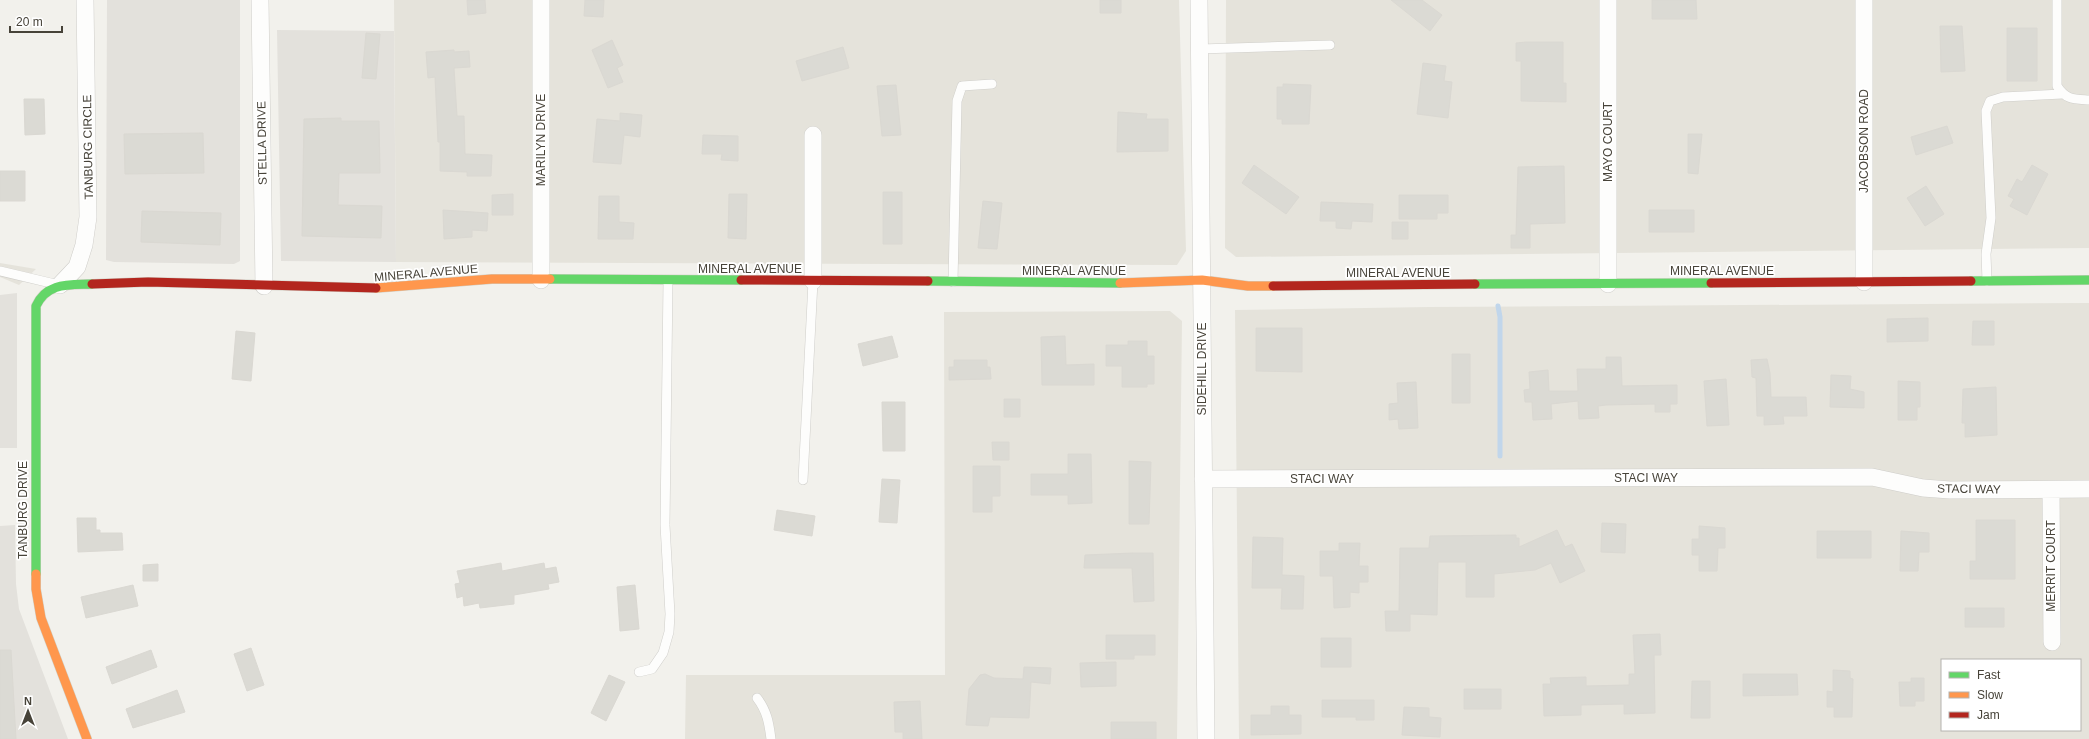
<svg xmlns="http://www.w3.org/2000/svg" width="2089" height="739" viewBox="0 0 2089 739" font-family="Arial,sans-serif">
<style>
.residential{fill:#e5e3db;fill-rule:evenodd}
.industrial{fill:#e3e1dc}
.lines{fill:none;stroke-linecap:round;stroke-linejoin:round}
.stream{stroke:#c1d6eb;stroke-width:5}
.building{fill:#dbdad4;stroke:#dad8d2}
.lane-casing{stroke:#cfceca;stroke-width:10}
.street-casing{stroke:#cfceca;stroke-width:18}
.fast-casing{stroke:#d0cec4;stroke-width:10}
.slow-casing{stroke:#d0cec4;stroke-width:10}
.jam-casing{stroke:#d0cec4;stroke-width:10}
.lane{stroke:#fdfdfc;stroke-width:9}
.street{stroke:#fdfdfc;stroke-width:17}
.fast{stroke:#63d668;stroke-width:9}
.slow{stroke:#ff974d;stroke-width:9}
.jam{stroke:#b3261e;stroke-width:9}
.labels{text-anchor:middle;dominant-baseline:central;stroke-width:3.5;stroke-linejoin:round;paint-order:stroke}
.street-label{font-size:12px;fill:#474339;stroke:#fff}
</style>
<rect width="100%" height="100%" fill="#f2f1ec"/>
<path class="residential" d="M394,0H1179L1186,251L1177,265L396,262Z
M1226,0H2089V248L1236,257L1225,248Z
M0,263L36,269L19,285L0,277Z
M2089,303V739H1239L1235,310L1429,307ZM1942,660H2080V730H1942Z
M1170,311L1182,321L1177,739H685L686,675H945L944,312Z"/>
<path class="industrial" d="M107,0H240V261L234,264L114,262L106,260Z
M277,30L394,31L396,262L281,261Z
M17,293V448H0V295Z
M15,525L16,584L19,609L68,739H0V526Z"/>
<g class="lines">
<path class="stream" d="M1498,306L1500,317V456"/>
</g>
<path class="building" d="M467,0H485L486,13L468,15Z
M585,0H604L603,17L584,16Z
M1100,0H1121V13H1100Z
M1391,0H1422L1442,15L1430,31Z
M1652,0H1696L1697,19H1652Z
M1940,26H1962L1965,71L1941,72Z
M2007,28H2037V81H2007Z
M366,33L380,34L376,79L362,78Z
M612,40L623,65L617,68L623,82L608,88L592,50Z
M1526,42H1563V83H1566V102L1521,101V61H1516V43Z
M843,47L849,68L802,81L796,61Z
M454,50V52L469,51L470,67L454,68L457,116H464L465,154L492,155L491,176H467V172L440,171V142H438L435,77L428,78L426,52Z
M1423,63L1446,66L1444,81L1452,82L1448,118L1417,114Z
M1283,84L1311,85L1309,124H1282V119H1277V87H1283Z
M896,85L901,135L882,136L877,86Z
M24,99H44L45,134L25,135Z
M1118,112L1147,114L1146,119H1168V151L1117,152Z
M620,113L642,115L640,137L624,135L621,164L593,162L597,119L620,121Z
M341,118V121H379L380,173H339L338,205L382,206L381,238L302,236L304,119Z
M1947,126L1953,143L1916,155L1911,137Z
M203,133L204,173L125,174L124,134Z
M1688,134H1702L1698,174L1688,173Z
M703,135L738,136V161L721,160L722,154H702Z
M1254,165L1299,197L1286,214L1242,183Z
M2032,165L2048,174L2027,215L2010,206L2014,199L2008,196L2017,179L2022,182Z
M1564,166L1565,223L1530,224V248H1511V235H1516L1518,167Z
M0,171H25V201H0Z
M1926,186L1944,214L1925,226L1907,198Z
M883,192H902V244H883Z
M513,194V215H492V195Z
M729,194H747L746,239L728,238Z
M1399,195H1448V213H1437V219H1399Z
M599,196H619V222L634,223L633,239H598Z
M983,201L1002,203L997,249L978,248Z
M1321,202L1373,204L1372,222L1352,221L1351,229L1336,228V221H1320Z
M443,210L488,213L487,231L472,230V237L444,239Z
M1649,210H1694V232H1649Z
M142,211L221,213L220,245L141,242Z
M1392,222H1408V239H1392Z
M1928,318V341L1887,342V319Z
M1973,321H1994V345H1972Z
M1256,328H1302V372L1256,371Z
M236,331L255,333L251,381L232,379Z
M892,336L898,357L863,366L858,344Z
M1065,336L1066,365L1094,364V385H1042L1041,337Z
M1128,341H1147V356H1154V384H1147V387H1122V366H1106V345H1128Z
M1452,354H1470V403H1452Z
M1606,357H1621L1622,386L1677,385V404H1670V412H1655V404L1606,405L1598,406L1599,418L1579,419L1578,401L1551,404L1552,419L1533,420L1532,402H1525L1524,390L1530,389L1529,372L1548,370L1549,391H1578L1577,369H1606Z
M1767,359L1770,373L1771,397H1806L1807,416H1783L1784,424L1764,425V416H1757L1756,378L1752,377L1751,360Z
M954,360H987V367H990L991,379L949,380V367H954Z
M1831,375L1851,376L1850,389L1864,392V408L1830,407Z
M1726,379L1729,425L1707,426L1704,381Z
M1898,381L1920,382V407H1917V420H1898Z
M1416,382L1418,428L1399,429L1398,419L1389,420V404L1398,403L1397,383Z
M1996,387L1997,435L1965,437V423H1962L1963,389Z
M1004,399H1020V417H1004Z
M882,402H905V451H883Z
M992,442H1009V460H993Z
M1068,454H1091L1092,503L1068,504V495H1031V474H1068Z
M1129,461L1151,462L1149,524H1129Z
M973,466H1000V496H992V512H973Z
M882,479L900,480L897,523L879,522Z
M777,510L815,516L812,536L774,530Z
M77,518H96V530H100V533H122L123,550L78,552Z
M1976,520H2015V579H1970V561H1976Z
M1602,523L1626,524L1625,553L1601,552Z
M1699,526L1725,528V548H1718L1717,571H1699V555H1692V539H1699Z
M1557,530L1565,547L1572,544L1585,571L1560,583L1551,563L1535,570L1494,574V597H1466V562H1438L1437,615L1410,614V631H1386L1385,611H1399L1400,548H1429L1430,536L1516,535V538H1519V547Z
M1817,531H1871V558H1817Z
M1901,531L1929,533V552H1919L1918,571H1900Z
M1253,537L1283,538L1282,575L1304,576L1303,609H1281L1282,588H1252Z
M1339,543H1360L1359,566H1368V582H1359V593L1350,592V607L1334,608L1333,576H1320V551H1339Z
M1133,553H1153L1154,601L1134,602L1132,568H1084L1085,555Z
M501,563L502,571L544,563L545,569L556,567L559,582L548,584L549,589L514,595V604L480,608L479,603L464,606L463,596L457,598L455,584L460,583L457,571Z
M158,564V581H143V565Z
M133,585L138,606L86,618L81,597Z
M635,585L639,629L620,631L617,587Z
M1965,608H2004V627H1965Z
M1660,634L1661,655H1654L1655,713L1624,714V704L1581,705V715L1544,716L1543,684H1551L1550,678L1586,677V686L1629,685V674H1635L1633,635Z
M1106,635H1155V655H1134V659H1106Z
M1321,638H1351V667H1321Z
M251,648L264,685L247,691L234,654Z
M0,650H11L16,739H0Z
M151,650L157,667L112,684L106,667Z
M1116,662V686L1081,687L1080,663Z
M1024,667L1051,668L1050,684L1031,682L1029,718L990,717L988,726L966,725L969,689L980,675L985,674L994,678L1023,679Z
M1833,670L1850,671V678L1853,679L1852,717H1834V707H1827V691L1833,692Z
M1743,674H1797L1798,695L1743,696Z
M609,675L625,682L606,721L591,713Z
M1911,678H1924V701H1915V706H1900L1899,682H1911Z
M1692,681H1710V718H1691Z
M1464,689H1501V709H1464Z
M177,690L185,712L133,728L126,709Z
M1322,700H1374V720H1356V717H1322Z
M920,701L922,739H903V732H895L894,702Z
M1271,706H1289V715H1301V734L1251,735V715H1271Z
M1404,707L1429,708V717L1441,718L1440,737L1402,735Z
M1111,722H1156V739H1111Z"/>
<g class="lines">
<defs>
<path id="lane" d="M2057,0V86C2066,100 2074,99 2089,100
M1200,49L1330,45
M0,271L55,284
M1987,281L1986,254L1991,218L1986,111L1990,101L2003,97L2062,94
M953,282L957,101L962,86L992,84
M803,480L813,281
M639,672L652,669L663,653L669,632L670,614L665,525L668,281
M757,698C767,711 769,723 771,739"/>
<path id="street" d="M260,0L264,286
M541,0V280
M1199,0L1206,739
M1608,0V284
M1864,0V282
M813,135V281
M60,285L77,267L84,245L88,217L85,0
M1203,479L1872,477L1923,488L1950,490L2089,489
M2051,490L2052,642"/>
<path id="fast" d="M550,279L741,280
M928,281L1120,283
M1971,281L2089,280
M1475,284L1711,283
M36,574V306C47,282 69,285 92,284"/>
<path id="slow" d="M1120,283L1202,280L1248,286H1273
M376,288L492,279H550
M36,574V589L41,618L87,739"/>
<path id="jam" d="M741,280L928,281
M1711,283L1971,281
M92,284L148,282L376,288
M1273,286L1475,284"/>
</defs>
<use href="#lane" class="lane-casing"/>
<use href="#street" class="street-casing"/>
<use href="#fast" class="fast-casing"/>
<use href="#slow" class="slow-casing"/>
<use href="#jam" class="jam-casing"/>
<use href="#lane" class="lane"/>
<use href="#street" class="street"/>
<use href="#fast" class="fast"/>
<use href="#slow" class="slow"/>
<use href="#jam" class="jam"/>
</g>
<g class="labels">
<g class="street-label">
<text transform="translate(541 140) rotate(-90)">MARILYN DRIVE</text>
<text transform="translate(1864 141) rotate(-90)">JACOBSON ROAD</text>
<text transform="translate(1608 142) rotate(-90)">MAYO COURT</text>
<text transform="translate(262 143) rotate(-91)">STELLA DRIVE</text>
<text transform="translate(88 147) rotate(-91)">TANBURG CIRCLE</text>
<text x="750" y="269">MINERAL AVENUE</text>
<text x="1074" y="271">MINERAL AVENUE</text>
<text x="1722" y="271">MINERAL AVENUE</text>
<text transform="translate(426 273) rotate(-5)">MINERAL AVENUE</text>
<text x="1398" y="273">MINERAL AVENUE</text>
<text transform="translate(1202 369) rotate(-90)">SIDEHILL DRIVE</text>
<text x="1646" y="478">STACI WAY</text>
<text x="1322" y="479">STACI WAY</text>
<text transform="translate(1969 489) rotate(1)">STACI WAY</text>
<text transform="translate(23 510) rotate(-90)">TANBURG DRIVE</text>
<text transform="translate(2051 566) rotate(-90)">MERRIT COURT</text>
</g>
</g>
<rect x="1941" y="659" width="140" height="72" fill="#ffffff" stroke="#b5b4b0"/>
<rect x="1949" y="672" width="20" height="6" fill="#63d668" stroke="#b5b4b0"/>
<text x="1977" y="679" font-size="12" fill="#474339">Fast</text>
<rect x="1949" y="692" width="20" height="6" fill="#ff974d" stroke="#b5b4b0"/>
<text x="1977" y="699" font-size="12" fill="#474339">Slow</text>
<rect x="1949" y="712" width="20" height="6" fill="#b3261e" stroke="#b5b4b0"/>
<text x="1977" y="719" font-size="12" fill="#474339">Jam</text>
<g transform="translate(28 711)" stroke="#ffffff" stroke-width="3" paint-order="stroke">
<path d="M0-3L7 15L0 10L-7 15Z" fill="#474339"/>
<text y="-6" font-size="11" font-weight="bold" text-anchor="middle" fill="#474339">N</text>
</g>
<path d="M10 26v6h52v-6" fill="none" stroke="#474339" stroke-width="2"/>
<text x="16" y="26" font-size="12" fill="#474339" stroke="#ffffff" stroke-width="3" paint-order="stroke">20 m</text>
</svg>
